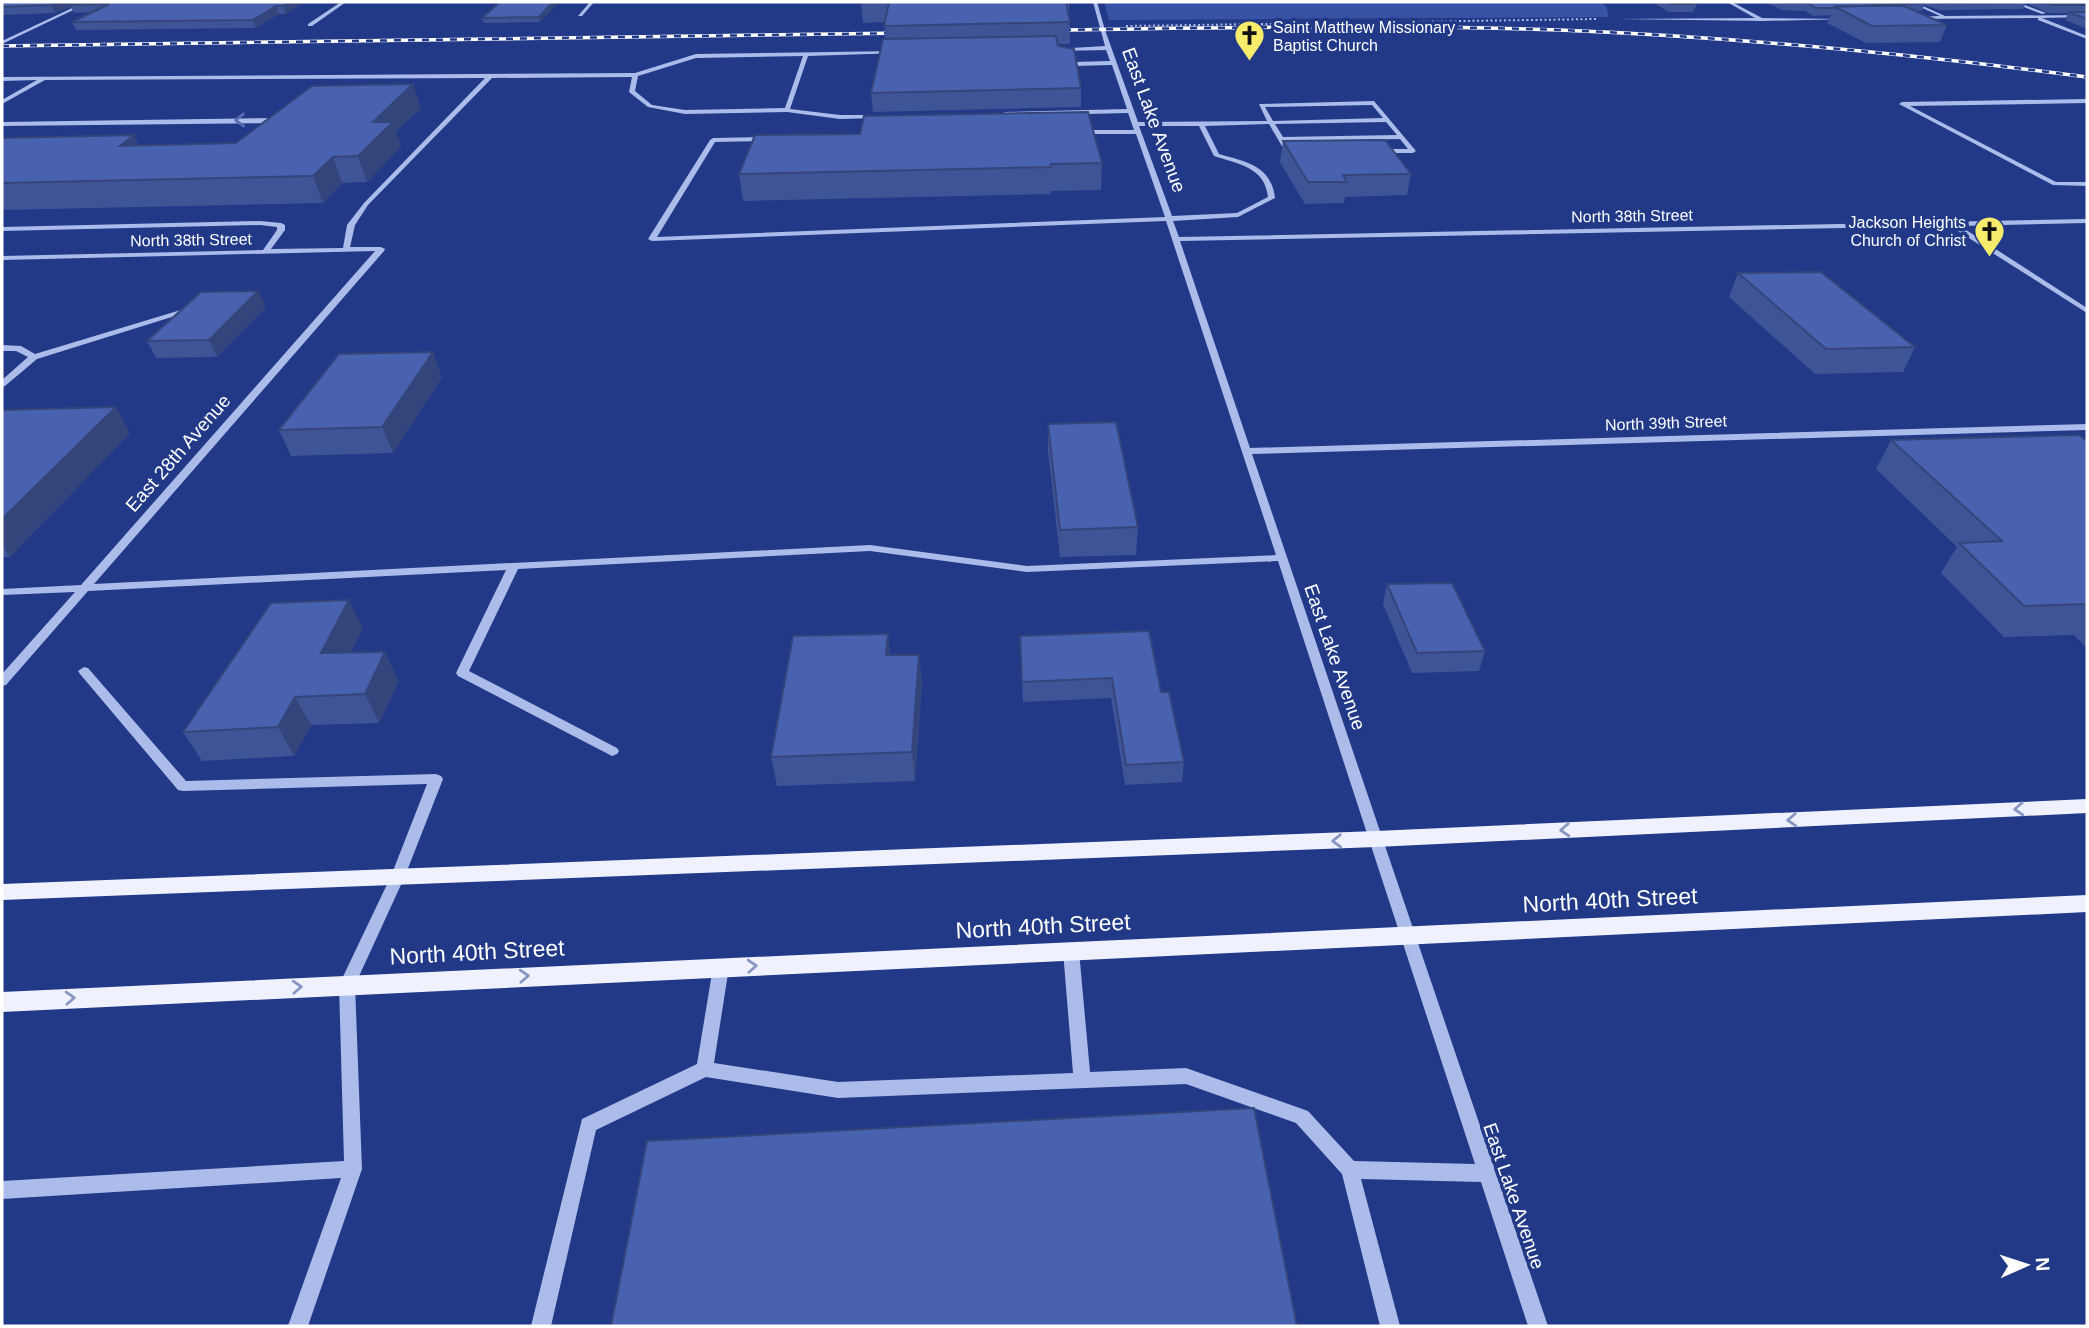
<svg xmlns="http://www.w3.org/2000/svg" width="2089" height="1328" viewBox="0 0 2089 1328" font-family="Arial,sans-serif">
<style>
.green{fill:#3853a6}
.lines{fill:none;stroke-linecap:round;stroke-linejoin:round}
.path{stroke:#abbbea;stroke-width:2;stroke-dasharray:2 2.5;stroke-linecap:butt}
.minor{fill:#abbbea;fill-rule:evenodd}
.major{fill:#eff2fe;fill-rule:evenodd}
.rail-casing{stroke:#fff;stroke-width:3.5}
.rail{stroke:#213987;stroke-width:2.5;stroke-dasharray:7;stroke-linecap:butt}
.wall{fill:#3f5496}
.shaded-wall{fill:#33457a}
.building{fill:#4962af;stroke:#33457a;stroke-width:2}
.oneway{stroke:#586daf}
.oneway2{stroke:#8896c2}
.labels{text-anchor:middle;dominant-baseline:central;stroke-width:7;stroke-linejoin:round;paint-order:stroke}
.far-poi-label{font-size:16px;fill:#fff;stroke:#213987;text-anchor:start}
.far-street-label{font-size:16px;fill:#fff;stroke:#213987}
.street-label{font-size:19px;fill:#fff;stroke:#213987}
.near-street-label{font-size:23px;fill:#fff;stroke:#213987}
</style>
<rect width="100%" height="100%" fill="#213987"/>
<path class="green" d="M1104,2H1599L1606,6L1609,17L1109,20Z"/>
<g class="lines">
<path class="path" d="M1126,26L1597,19"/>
<path class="minor" d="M85,2H90L2,44V41Z
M341,2H346L312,26H308V24Z
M590,2H594L582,16H578Z
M1093,2H1097L1105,30L1138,122L1267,121L1259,104L1374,101L1416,151L1413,153H1377L1374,151L1377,149H1408L1400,139L1285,141L1291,151L1295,153L1289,155L1286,153L1269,124L1205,126L1219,154C1246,162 1271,165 1275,198L1238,217L1173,221L1179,237L2087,219V223L1960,226L2087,308V313L1950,226L1180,241L1250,448L2087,424V430L1252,454L1548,1326H1528L1481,1182L1361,1179L1400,1326H1380L1342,1174L1296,1123L1186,1084L838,1098L706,1077L596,1130L551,1326H531L582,1119L697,1064L713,967L715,962L721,960L727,962L729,967L714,1063L838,1082L1073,1073L1063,951L1066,946L1071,945L1076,946L1079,951L1090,1072L1186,1068L1308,1111L1354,1161L1475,1164L1278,561L1027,572L870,551L518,569L469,671L617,748L619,751L617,754L612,756L458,676L456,673L506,570L88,591L6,685L2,686V674L75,592L2,595V589L81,585L375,251L2,260V256L263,250L277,230V227L260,225L2,231V227L260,221L281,223L285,225V230L271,249L343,248L347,225L364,203L485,78L45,80L2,104V100L37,80L2,81V77L635,73L696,54L897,51L900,53L808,56L790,109L840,115H881L879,118L840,119L787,112L685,114L648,107L629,92L632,77L492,78L368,205L355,225L350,247H381L385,249L384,251L94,584L870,545L1027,566L1276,555L1166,221L652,241L648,239L710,140L713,138L768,137L771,139L768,141L715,142L657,237L1165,217L1136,134H1080L1077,132L1080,130H1134L1128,113L1005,116L1002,114L1005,112L1127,109L1112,65L1073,66L1059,61L1062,59L1073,62L1110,61L1106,50L1058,51L1055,49L1105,46ZM803,56L785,108L685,110L652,105L635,91L638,76L696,58ZM1372,105L1383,118L1273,121L1265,107ZM1386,122L1397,135L1283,137L1275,124ZM1139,126H1199L1214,156C1238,164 1265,167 1268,197L1237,213L1172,216Z
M1727,2H1732L1762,18L1847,19L1763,21L1619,19L1755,18Z
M1909,2H1914L1945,16L2087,15V17L2042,18L2087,36V39L2038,20V18L1916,19L1914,17L1940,16Z
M2011,2H2017L2046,13L2042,14Z
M2087,99V103L1910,106L2056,182H2087V186L2053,185L1899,104L1902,102Z
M279,118L284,121V123L2,126V122Z
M184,309L191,311L37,359L5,386L2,387V380L28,357L16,351H2V345L21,346L35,354Z
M84,667L88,668L186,781L436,774L441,776L443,779L405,876L355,985L362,1169L308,1326H288L341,1178L2,1199V1181L344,1161L339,985L391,876L427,784L183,791L178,790L80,674L78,671Z"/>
<path class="major" d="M2087,799V813L1376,847L2,900V884L1376,831Z
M2087,895V912L2,1012V992Z"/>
<defs>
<path id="rail" d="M1050,30C1220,28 1389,24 1559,30C1736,37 1912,54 2087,77
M2,46L903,33"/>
</defs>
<use href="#rail" class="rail-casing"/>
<use href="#rail" class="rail"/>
</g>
<path class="wall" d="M2,2H304L286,14H279L256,28L76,30L72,22L91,12L74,13L71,7L55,13L2,15Z
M500,2H559L540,22L484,23L482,18Z
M861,2H1069L1070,44H1058L1081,88V107L873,112L871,93L885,39V22L863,23Z
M1652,2H1698L1693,12H1669Z
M1765,2H2087V29L2065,20L2068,13H2048L2026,3L2023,9L1939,10L1924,5L1922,11H1915L1947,25L1940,42L1866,43L1827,23L1831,15L1813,16L1805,11L1782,10Z
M421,108L396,132L401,147L367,182L342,183L323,203L2,210V138L139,146L236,143Z
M755,135L1102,163L1101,190L1051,191V194L743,201L739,174Z
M1283,141L1411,174L1407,195L1345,197L1344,203L1305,204L1280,162Z
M1738,273L1915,347L1903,372L1815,374L1729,297Z
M266,307L217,357L156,358L147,341Z
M442,377L393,453L291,456L279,430Z
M2,410L130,433L10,557H2Z
M1048,424L1138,527L1136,555L1060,557L1048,451Z
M1891,440L2087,441V648L2074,635L2004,637L1941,573L1957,547L1876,469Z
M1387,584L1485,651L1479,671L1412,673L1383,604Z
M363,629L350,652L399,681L379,723L311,725L294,756L202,761L183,732Z
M888,634L890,655H919L922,683L915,781L777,786L771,757Z
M1020,636L1161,692L1184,762L1182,782L1125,785L1111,698L1023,702Z"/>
<path class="shaded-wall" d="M60,2H84L70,5L71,7L55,13L51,5Z
M289,2H304L286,14L283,6Z
M553,2H559L540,22L539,17Z
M276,6L279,14L256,28L253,20Z
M413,84L421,108L396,132L401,147L367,182L358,156L373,122Z
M134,135L146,161L120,146Z
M333,157L342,183L323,203L313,176Z
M258,291L266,307L217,357L209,340Z
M433,352L442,377L393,453L382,427Z
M116,407L130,433L10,557L2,544V519Z
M349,600L363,629L335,681L321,653Z
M888,634L891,662L886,655Z
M385,652L399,681L379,723L365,694Z
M919,655L922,683L915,781L912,752Z
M295,697L311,725L294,756L278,727Z"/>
<path class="building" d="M2,2H60L51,5L2,7Z
M76,2H289L283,6H276L253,20L72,22L109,4L70,5Z
M500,2H553L539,17L482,18Z
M889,2H1066L1070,22L884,26Z
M1667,2H1696L1695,4H1672Z
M1782,2H1922L1925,3L1816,8L1807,3H1784Z
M1939,2H2026L1942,3Z
M2044,2H2087V5H2052Z
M1834,6H1904L1947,25L1872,26Z
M2068,12H2087V19Z
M1056,36L1058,46L1074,49L1081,88L871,93L883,39Z
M413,84L373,122H393L358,156L333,157L313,176L2,183V138L134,135L120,146L236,143L312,86Z
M1088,112L1102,163L1051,164V167L739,174L755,135L860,134L864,116Z
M1385,140L1411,174L1343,175L1347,182H1308L1283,141Z
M1821,272L1915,347L1826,349L1738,273Z
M258,291L209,340L147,341L201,292Z
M433,352L382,427L279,430L339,354Z
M116,407L2,519V410Z
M1116,422L1138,527L1060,530L1048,424Z
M2079,435L2087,441V604L2024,606L1959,543L2002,541L1891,440Z
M1452,583L1485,651L1417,653L1387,584Z
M349,600L321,653L385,652L365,694L295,697L278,727L183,732L271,603Z
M1149,631L1161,692H1169L1184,762L1126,765L1112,678L1022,682L1020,636Z
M888,634L886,655H919L912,752L771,757L793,636Z
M1254,1108L1297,1326H611L647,1141Z"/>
<defs><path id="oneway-chevron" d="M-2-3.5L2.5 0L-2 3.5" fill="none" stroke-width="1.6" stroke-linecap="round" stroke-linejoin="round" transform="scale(1.75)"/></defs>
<use class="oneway" href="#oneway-chevron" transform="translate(240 120) rotate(179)"/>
<g class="oneway2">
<use href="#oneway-chevron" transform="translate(2019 809) rotate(177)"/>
<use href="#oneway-chevron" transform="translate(1792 820) rotate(177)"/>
<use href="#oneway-chevron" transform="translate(1565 830) rotate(177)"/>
<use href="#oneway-chevron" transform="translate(1337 841) rotate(178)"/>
<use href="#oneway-chevron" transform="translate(752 966) rotate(-3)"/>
<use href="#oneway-chevron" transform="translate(524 976) rotate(-3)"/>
<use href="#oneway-chevron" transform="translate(297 987) rotate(-3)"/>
<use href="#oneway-chevron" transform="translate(70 998) rotate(-3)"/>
</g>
<defs>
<symbol id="church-pin" viewBox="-11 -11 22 30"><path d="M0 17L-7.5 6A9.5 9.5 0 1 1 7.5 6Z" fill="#f7eb6c" stroke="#213987"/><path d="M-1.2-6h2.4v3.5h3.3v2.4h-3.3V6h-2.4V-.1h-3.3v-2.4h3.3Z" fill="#111"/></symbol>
</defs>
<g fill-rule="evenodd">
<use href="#church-pin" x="1232" y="18" width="35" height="47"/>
<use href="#church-pin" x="1972" y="214" width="35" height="47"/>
</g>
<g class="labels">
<g class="far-poi-label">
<text x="1273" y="27">Saint Matthew Missionary<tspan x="1273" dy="18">Baptist Church</tspan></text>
<text x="1966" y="222" text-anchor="end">Jackson Heights<tspan x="1966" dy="18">Church of Christ</tspan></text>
</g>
<g class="far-street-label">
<text transform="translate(1632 216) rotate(-1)">North 38th Street</text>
<text transform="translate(191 240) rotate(-1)">North 38th Street</text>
<text transform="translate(1666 423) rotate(-2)">North 39th Street</text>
</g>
<g class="street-label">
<text transform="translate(1154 120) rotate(70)">East Lake Avenue</text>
<text transform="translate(178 453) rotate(-49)">East 28th Avenue</text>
<text transform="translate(1335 657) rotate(71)">East Lake Avenue</text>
<text transform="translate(1514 1196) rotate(71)">East Lake Avenue</text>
</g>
<g class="near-street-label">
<text transform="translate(1610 900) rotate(-3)">North 40th Street</text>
<text transform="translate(1043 926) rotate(-3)">North 40th Street</text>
<text transform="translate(477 952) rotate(-3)">North 40th Street</text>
</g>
</g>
<rect width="2089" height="1328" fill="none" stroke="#ffffff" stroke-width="7"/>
<g transform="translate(2026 1265) rotate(87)" stroke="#213987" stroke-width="5" paint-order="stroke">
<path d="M0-5L12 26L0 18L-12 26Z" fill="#ffffff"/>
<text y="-10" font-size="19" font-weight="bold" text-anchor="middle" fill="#ffffff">N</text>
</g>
</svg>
